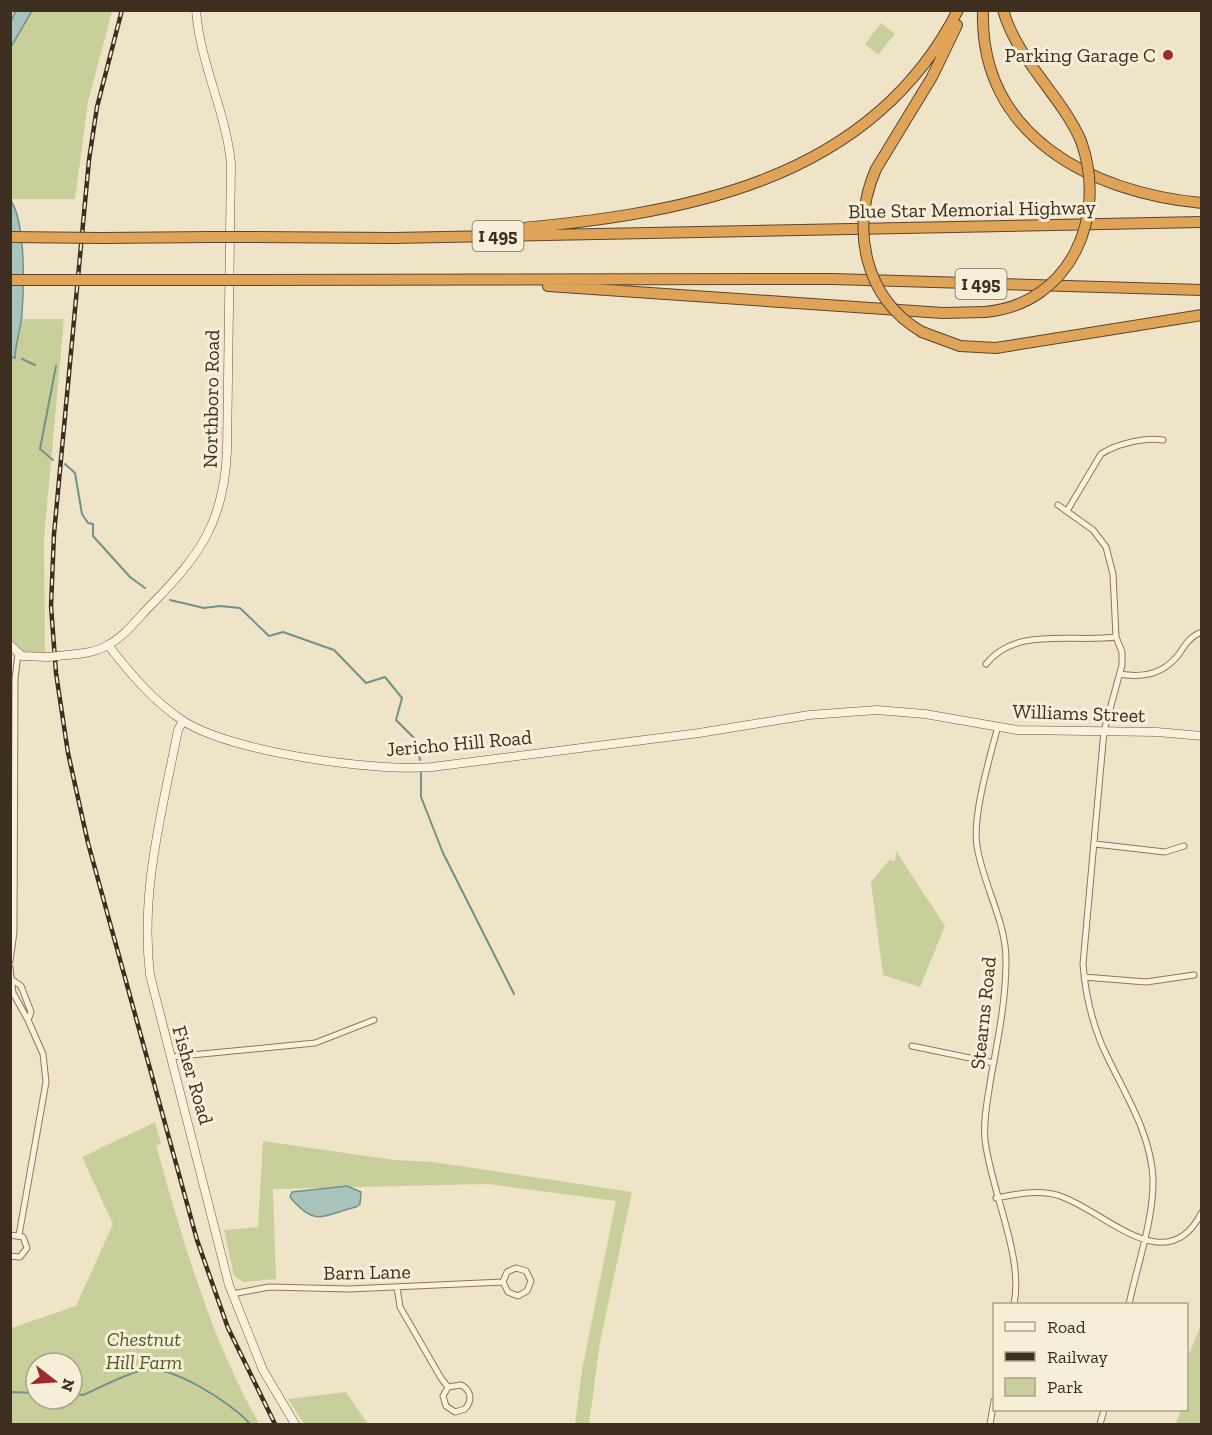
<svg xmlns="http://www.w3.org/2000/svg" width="1212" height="1435" viewBox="0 0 1212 1435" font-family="'Zilla Slab',serif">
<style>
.green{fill:#c9cf9b;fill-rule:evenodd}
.water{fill:#a9c4bc;stroke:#6f938a;stroke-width:1.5}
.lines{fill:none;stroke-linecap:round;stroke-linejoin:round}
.stream{stroke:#6f938a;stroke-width:2}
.street-casing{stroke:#8d765c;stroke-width:7}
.secondary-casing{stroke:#6f573f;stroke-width:9}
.highway-casing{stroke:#5b4430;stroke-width:12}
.street{stroke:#faf1dc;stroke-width:5}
.secondary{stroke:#faf1dc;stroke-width:8}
.highway{stroke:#e0a458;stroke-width:10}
.rail-casing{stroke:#3d2e20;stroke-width:4.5}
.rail{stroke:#f7eed8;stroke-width:2;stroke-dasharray:7;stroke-linecap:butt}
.secondary-bridge-casing{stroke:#6f573f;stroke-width:9;stroke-linecap:butt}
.highway-bridge-casing{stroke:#5b4430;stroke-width:12;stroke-linecap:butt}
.secondary-bridge{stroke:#faf1dc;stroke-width:8}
.highway-bridge{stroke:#e0a458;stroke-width:10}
.poi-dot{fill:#9e2a2b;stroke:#f7eed8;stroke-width:2}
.labels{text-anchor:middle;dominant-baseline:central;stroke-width:6;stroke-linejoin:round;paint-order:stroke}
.shield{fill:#f7eed8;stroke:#756857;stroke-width:1.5}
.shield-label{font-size:18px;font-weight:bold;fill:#3d2e20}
.poi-label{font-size:20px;fill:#3d2e20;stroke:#f7eed8;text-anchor:end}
.street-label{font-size:20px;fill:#3d2e20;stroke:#f7eed8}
.park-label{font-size:20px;font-style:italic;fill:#4d5a26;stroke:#f7eed8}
</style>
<rect width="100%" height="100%" fill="#f0e4c8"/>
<path class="green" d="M10,11H112L88,102L75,199H11Z
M881,23L895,34L878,55L865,44Z
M11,319H64L44,539L45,653L11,655Z
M896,851L945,926L920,987L883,975L871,882L889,860L895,861Z
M155,1122L161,1144L156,1145C183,1242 210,1336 259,1424H11V1328L76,1306L113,1224L82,1157ZM36,1363H72V1399H36Z
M263,1141L394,1160L433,1162L632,1192L600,1342L589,1424H575L582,1370L616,1201L488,1184L273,1189L276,1279L243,1282L234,1276L224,1230L258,1227Z
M1201,1325V1424H1176L1181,1410H1186L1187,1359Z
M346,1392L368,1424H304L288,1399Z"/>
<path class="water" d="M16,11H32L11,47V22Z
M10,199C26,222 24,285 22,314C21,329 15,345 15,358L10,357Z
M347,1186L361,1192L360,1204L356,1207C322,1215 316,1228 290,1197L292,1192Z"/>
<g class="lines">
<path class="stream" d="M22,359L35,365
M53,460L40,449L56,366
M65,464L75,473L82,514L88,523L93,524V536L130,577L145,588
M170,600L204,608L220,606L240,608L269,636L283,632L334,650L366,683L385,677L402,698L396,720L415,739L420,760
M421,773V797L443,853L514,994
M10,1392L36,1393
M72,1394L83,1395C102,1387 124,1374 144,1370C171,1364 233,1404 250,1424"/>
<defs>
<path id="street" d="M1058,505L1093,530L1106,547L1113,574L1116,637L1122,652V665L1104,731L1083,964C1085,991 1091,1018 1101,1043C1120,1087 1151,1130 1153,1179C1154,1218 1137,1266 1129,1304
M1067,511L1101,454C1116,444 1145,437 1163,440
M986,664C1016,626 1072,643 1116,637
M1120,674C1142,678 1164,674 1179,654C1185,645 1190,636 1202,632
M998,726C990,757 972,816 977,846C983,885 1006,921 1006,960C1006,1000 998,1039 991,1077C988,1098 983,1119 985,1140C991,1191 1024,1257 1014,1304
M1095,844L1165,852L1184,846
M10,961L14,932L15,679L18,654
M10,968L13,993L28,1020L31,1012L21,986L14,981
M1084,977L1146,982L1194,975
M912,1046L994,1063
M171,1057L315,1043L374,1020
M996,1198C1017,1194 1040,1189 1060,1196C1105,1211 1167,1282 1202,1212
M10,1235L23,1237L27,1248L20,1257L10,1256
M19,1235L46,1082L43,1054L28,1020
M397,1287L400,1307L441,1378L448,1387L461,1385C471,1390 473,1400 465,1409L455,1412L446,1406L443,1396L448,1387
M232,1294L269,1287L349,1289L503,1282L508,1292L518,1296L527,1291L531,1281L526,1271L516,1268L507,1272L503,1282
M990,1424L994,1401
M1100,1424L1104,1410"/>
<path id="secondary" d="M10,645L22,656L48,657
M108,645C129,672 153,701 182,720C229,752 375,772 432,767L699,733L809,715L877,710L925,714L1017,730L1157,732L1202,736
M58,656C75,654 93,654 108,645C125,636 138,618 152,604C200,555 224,522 227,451L231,164C226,111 200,64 196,10
M183,721L178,730C162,812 140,891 150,975L229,1285L263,1370L295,1424"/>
<path id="highway" d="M983,10C979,136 1092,193 1202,203
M1003,10C1017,60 1061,95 1081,141
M876,169L932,77L957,25
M500,230C676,215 869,186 958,10
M252,237L393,238L1202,222
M102,238L211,237
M98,280H211
M251,280L832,279L1202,290
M548,286L943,313L985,312
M922,332L960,346L996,348L1202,315"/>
</defs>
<use href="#street" class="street-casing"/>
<use href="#secondary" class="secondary-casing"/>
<use href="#highway" class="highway-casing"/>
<use href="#street" class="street"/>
<use href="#secondary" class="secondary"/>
<use href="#highway" class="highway"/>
<defs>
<path id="rail" d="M122,10L97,107L89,160L54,534L51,606L56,673L68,753L88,843L197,1240L228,1328L275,1424"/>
</defs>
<use href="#rail" class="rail-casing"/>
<use href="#rail" class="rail"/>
<defs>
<path id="secondary-bridge" d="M48,657L58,656"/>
<path id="highway-bridge" d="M876,169C850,228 864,298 922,332
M10,237L102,238
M211,237H252
M10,280H98
M211,280H251
M985,312C1071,304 1108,216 1081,141"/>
</defs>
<use href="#secondary-bridge" class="secondary-bridge-casing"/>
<use href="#highway-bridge" class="highway-bridge-casing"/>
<use href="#secondary-bridge" class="secondary-bridge"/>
<use href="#highway-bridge" class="highway-bridge"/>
</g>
<circle class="poi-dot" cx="1168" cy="55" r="6"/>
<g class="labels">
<g class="shield">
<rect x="472.5" y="221" width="51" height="30" rx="4.5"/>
<rect x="955.5" y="269" width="51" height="30" rx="4.5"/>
</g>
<g class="shield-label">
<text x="498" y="236">I 495</text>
<text x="981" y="284">I 495</text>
</g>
<g class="poi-label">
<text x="1156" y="55">Parking Garage C</text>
</g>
<g class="street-label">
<text transform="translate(972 209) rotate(-1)">Blue Star Memorial Highway</text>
<text transform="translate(211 399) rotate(-89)">Northboro Road</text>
<text transform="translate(1079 713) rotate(2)">Williams Street</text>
<text transform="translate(459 743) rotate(-5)">Jericho Hill Road</text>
<text transform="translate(983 1013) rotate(-84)">Stearns Road</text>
<text transform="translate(193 1075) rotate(74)">Fisher Road</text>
<text transform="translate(367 1272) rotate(-1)">Barn Lane</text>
</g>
<g class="park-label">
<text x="144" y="1339">Chestnut<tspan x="144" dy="23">Hill Farm</tspan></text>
</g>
</g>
<rect width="1212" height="1435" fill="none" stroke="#3d2e20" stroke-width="24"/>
<rect x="993" y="1303" width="195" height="108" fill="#f7eed8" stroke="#ada18e" stroke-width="1.5"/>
<rect x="1005" y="1322" width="30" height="9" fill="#faf1dc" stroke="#ada18e" stroke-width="1.5"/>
<text x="1047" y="1333" font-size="18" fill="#3d2e20">Road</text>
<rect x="1005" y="1352" width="30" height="9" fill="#3d2e20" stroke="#ada18e" stroke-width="1.5"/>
<text x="1047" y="1363" font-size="18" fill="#3d2e20">Railway</text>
<rect x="1005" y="1378" width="30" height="18" fill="#c9cf9b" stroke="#ada18e" stroke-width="1.5"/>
<text x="1047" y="1393" font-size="18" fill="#3d2e20">Park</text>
<g transform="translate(54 1381) rotate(107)"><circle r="28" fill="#f7eed8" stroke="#ada18e" stroke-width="1.5"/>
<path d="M0-4.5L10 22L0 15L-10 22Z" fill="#9e2a2b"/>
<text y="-9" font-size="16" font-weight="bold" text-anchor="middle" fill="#3d2e20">N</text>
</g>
</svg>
